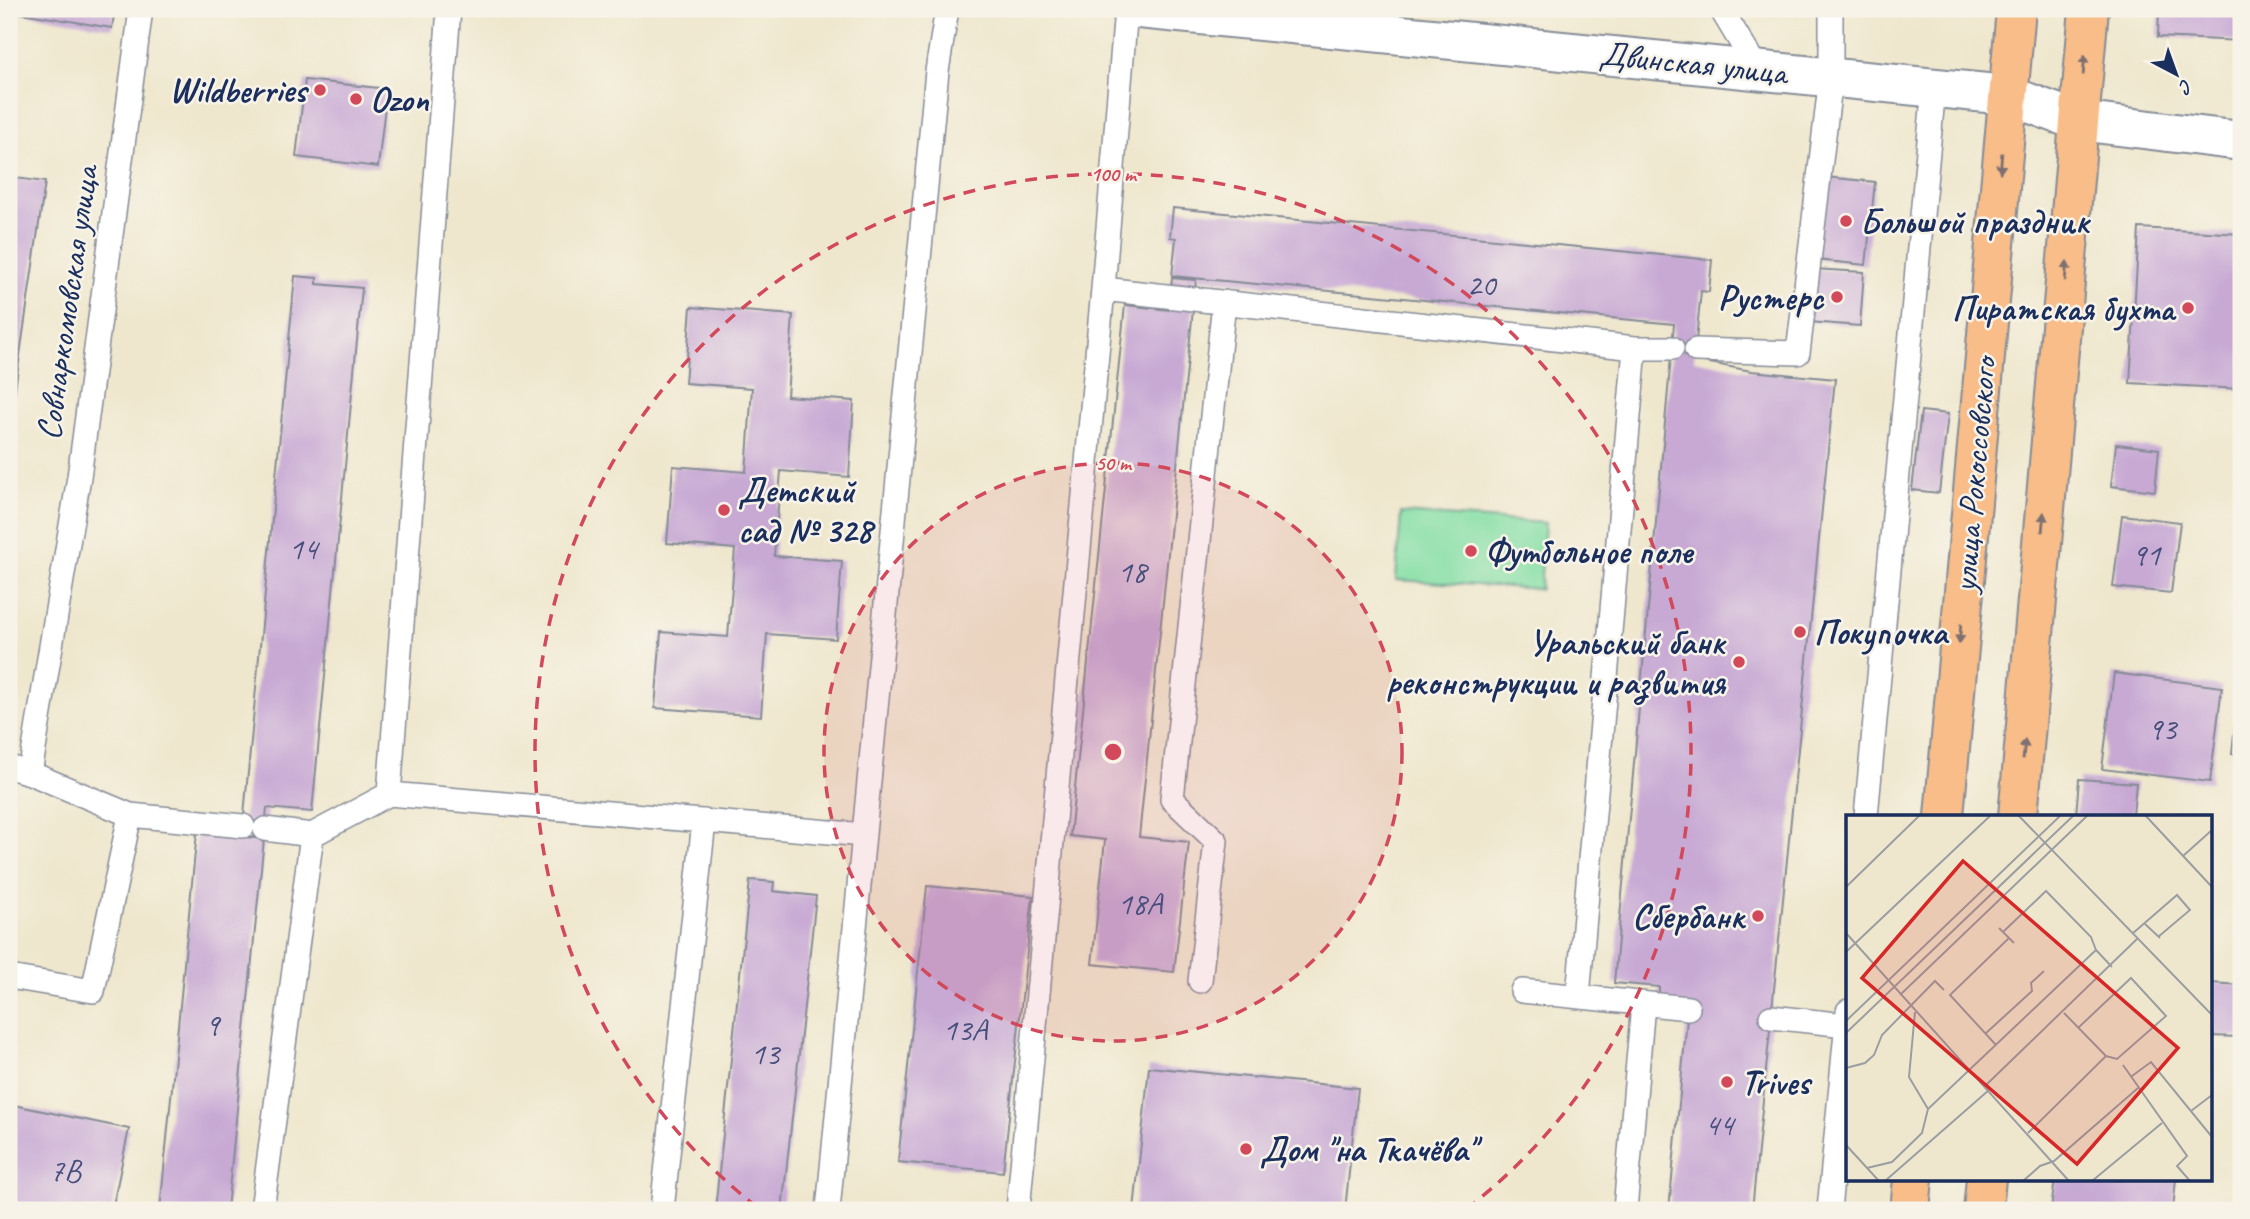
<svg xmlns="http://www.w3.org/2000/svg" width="2250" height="1219" viewBox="0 0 2250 1219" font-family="Caveat,sans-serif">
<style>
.green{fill:#85dfa5;stroke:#508782;stroke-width:2}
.building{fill:#c7a9d4}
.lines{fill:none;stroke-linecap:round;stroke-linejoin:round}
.lane-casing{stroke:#858b96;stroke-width:26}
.street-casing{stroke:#858b96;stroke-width:42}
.highway-casing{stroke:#858b96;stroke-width:42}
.lane{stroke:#fff;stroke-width:23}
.street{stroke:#fff;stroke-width:38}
.highway{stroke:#f8bd88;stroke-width:38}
.oneway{fill:#7e6f71}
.ring{fill:none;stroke:#d1495b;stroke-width:3.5;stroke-dasharray:12 9}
.poi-dot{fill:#d1495b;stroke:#f7f3e8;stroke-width:2.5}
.labels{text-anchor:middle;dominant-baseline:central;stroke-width:5;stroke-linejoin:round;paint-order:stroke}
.number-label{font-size:32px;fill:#464e7c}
.street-label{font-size:35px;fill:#1b2f5e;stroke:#f7f3e8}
.poi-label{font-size:35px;font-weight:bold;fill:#1b2f5e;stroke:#f7f3e8;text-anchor:start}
.inset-road{fill:none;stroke:#9a9da1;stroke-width:2}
.view{fill:#d62828;fill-opacity:0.15;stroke:#d62828;stroke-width:3.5}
.inset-edge{fill:none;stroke:#1b2f5e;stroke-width:3.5}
.centre{fill:#d1495b;stroke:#f7f3e8;stroke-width:3.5}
.ring-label{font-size:21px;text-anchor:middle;font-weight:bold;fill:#d1495b;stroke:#f7f3e8;stroke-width:5;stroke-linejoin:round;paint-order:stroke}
</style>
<rect width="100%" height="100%" fill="#f7f3e8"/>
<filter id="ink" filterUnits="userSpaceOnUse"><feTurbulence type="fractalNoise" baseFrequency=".0143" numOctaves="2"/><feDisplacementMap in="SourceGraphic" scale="14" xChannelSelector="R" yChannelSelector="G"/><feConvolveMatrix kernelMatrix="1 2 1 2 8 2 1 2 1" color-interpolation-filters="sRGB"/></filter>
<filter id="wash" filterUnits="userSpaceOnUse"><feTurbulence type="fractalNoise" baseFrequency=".00686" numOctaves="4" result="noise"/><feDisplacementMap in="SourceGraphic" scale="28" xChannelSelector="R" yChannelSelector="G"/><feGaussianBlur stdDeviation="1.57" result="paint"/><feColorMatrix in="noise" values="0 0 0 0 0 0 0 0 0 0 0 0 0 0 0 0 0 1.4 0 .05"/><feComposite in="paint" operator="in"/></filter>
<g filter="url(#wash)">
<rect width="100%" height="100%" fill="#efe7cd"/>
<path class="green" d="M1401,513L1545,523L1540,589L1396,580Z"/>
<g id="blocks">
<path class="building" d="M9,9H115L112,28L9,11Z
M2159,9H2241V41L2158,37Z
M305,80L387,89L378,167L296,157Z
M9,177L45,182L10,424H9Z
M1825,177L1875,182L1866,265L1816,260Z
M1173,208L1712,260L1709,292L1701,291L1694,360L1751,371L1835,379L1752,1210H1669L1688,1008L1659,996V987L1614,983L1674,324L1172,276L1176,238L1170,237Z
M2139,228L2241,234V389L2130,383Z
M1813,269L1864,272L1860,326L1809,322Z
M295,276L317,278V284L362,288L312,812L267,808L264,838L242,836Z
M1172,278L1196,280L1139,837L1189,842L1174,972L1092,964L1105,840L1070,836L1125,305L1169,310Z
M691,307L793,315L787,396L854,401L849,477L781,471L774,556L842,561L836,639L767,634L761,716L655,708L661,632L728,637L735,549L667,543L673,466L746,472L752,388L685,383Z
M1921,411L1948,414L1939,493L1912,490Z
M2116,444L2159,449L2155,491L2111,486Z
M2122,515L2180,522L2171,593L2113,587Z
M2114,673L2222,687L2210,782L2102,769Z
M2239,684H2241V755L2232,754Z
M2079,779L2136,783L2133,816H2076Z
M197,832L264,839L227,1210H160Z
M750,880L774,882L773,891L816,896L782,1210H715Z
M927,886L1033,896L1003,1172L898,1162Z
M2210,983L2241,985V1037L2210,1036Z
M1149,1067L1358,1088L1345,1210H1134Z
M9,1104L129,1129L112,1210H9Z
M2055,1179H2176L2173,1210H2051Z"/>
</g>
</g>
<g filter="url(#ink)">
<use href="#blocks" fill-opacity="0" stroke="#858b96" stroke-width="2"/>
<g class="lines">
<defs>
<path id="lane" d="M1721,9L1757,69
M1103,289L1635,348L1578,996
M1635,348H1672
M1696,350L1798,353L1831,77V9
M9,767L30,773L130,815L243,826
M30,773L79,477L141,9
M389,794L449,9
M1866,816L1934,87
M265,829L312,835
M9,977L93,991L130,815
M1200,981L1216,841L1172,799L1224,302
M1522,991L1688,1008
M1771,1017L1846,1025
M262,1210L312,835L389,794L864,835
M662,1210L704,821
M828,1210L937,71L947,9
M1018,1210L1103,289L1126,9
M1625,1210L1643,1004
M1829,1210L1848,1011"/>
<path id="street" d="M1139,9L2007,95L2078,121L2241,141"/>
<path id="highway" d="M1944,816L2016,9
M2018,816L2089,9
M1910,1210L1913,1179
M1983,1210L1986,1179"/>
</defs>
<use href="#lane" class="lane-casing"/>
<use href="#street" class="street-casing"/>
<use href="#highway" class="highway-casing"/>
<use href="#lane" class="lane"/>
<use href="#street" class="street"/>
<use href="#highway" class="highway"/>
</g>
<defs><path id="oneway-solid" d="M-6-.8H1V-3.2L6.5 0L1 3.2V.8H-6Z" transform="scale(1.75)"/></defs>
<g class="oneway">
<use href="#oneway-solid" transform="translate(2084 65) rotate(-85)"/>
<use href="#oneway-solid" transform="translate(2001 163) rotate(95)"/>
<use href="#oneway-solid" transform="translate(2066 271) rotate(-85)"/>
<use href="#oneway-solid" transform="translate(2043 522) rotate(-85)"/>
<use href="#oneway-solid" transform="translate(1960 634) rotate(95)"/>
<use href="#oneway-solid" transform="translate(2024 749) rotate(-85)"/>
</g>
</g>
<circle cx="1113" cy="752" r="289" fill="#d1495b" fill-opacity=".12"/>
<g class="ring">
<circle cx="1113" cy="752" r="289"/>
<path d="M757 1207A578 578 0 1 1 1469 1207"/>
</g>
<g class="poi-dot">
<circle cx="320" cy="90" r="7"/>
<circle cx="356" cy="99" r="7"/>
<circle cx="1846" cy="221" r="7"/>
<circle cx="1837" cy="297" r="7"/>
<circle cx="2188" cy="308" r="7"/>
<circle cx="724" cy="510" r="7"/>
<circle cx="1471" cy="551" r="7"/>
<circle cx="1800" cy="632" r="7"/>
<circle cx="1739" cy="662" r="7"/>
<circle cx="1758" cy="916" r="7"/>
<circle cx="1727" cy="1082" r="7"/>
<circle cx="1246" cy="1149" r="7"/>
</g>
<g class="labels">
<g class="number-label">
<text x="1481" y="284">20</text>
<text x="303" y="548">14</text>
<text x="2146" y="554">91</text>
<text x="1132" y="571">18</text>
<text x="2162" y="728">93</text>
<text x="1140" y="903">18А</text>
<text x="212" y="1024">9</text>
<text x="965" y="1029">13А</text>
<text x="765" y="1053">13</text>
<text x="1719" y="1124">44</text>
<text x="65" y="1170">7В</text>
</g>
<g class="street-label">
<text transform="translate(1693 63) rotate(6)">Двинская улица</text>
<text transform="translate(67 303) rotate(-82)">Совнаркомовская улица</text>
<text transform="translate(1974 475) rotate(-85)">улица Рокоссовского</text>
</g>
<g class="poi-label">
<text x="306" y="90" text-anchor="end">Wildberries</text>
<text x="370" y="99">Ozon</text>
<text x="1860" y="221">Большой праздник</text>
<text x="1823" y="297" text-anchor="end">Рустерс</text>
<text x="2174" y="308" text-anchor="end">Пиратская бухта</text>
<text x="738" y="490">Детский<tspan x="738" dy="40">сад № 328</tspan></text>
<text x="1485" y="551">Футбольное поле</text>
<text x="1814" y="632">Покупочка</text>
<text x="1725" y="642" text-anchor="end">Уральский банк<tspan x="1725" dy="40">реконструкции и развития</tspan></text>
<text x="1744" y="916" text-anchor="end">Сбербанк</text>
<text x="1741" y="1082">Trives</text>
<text x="1260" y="1149">Дом "на Ткачёва"</text>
</g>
</g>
<g transform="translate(1846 815)">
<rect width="366" height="366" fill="#efe7cd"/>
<path class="inset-road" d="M172,0L366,200M299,0L366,72M337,41L366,15M0,72L74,0M298,108L314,123M153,113L168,128M157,117L200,76L245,122L250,135M0,118L223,366M286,119L331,80L344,95L312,122M0,137L145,0M54,180L242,0M69,197L63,262L82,294M218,198L260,241L271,244L320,201L285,163L232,213M0,206L215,0M0,218L228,0M139,219L186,176L185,168L198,156M150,230L104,180L163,123M277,250L341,341L331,351L344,366M0,253L19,248L28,240L36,220L89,166L98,175M286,261L305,247L366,322M139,271L291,124M345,296L366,280M182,318L260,241M0,330L33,366M21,353L46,347L76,318L82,294L250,135L266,152M39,366L143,275M177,366L194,351L208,346L292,273M246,366L316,308"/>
<path class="view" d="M117,46L332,233L231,349L16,163Z"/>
<rect width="366" height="366" class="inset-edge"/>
</g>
<circle cx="1113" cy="752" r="10" class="centre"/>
<g class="ring-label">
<text x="1113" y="181">100 m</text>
<text x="1113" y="470">50 m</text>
</g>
<rect width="2250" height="1219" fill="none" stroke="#f7f3e8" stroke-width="35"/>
<g transform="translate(2176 74) rotate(139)" stroke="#f7f3e8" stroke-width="5" paint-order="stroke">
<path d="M0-5L12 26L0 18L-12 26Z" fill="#1b2f5e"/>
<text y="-10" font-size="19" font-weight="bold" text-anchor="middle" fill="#1b2f5e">С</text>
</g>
</svg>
